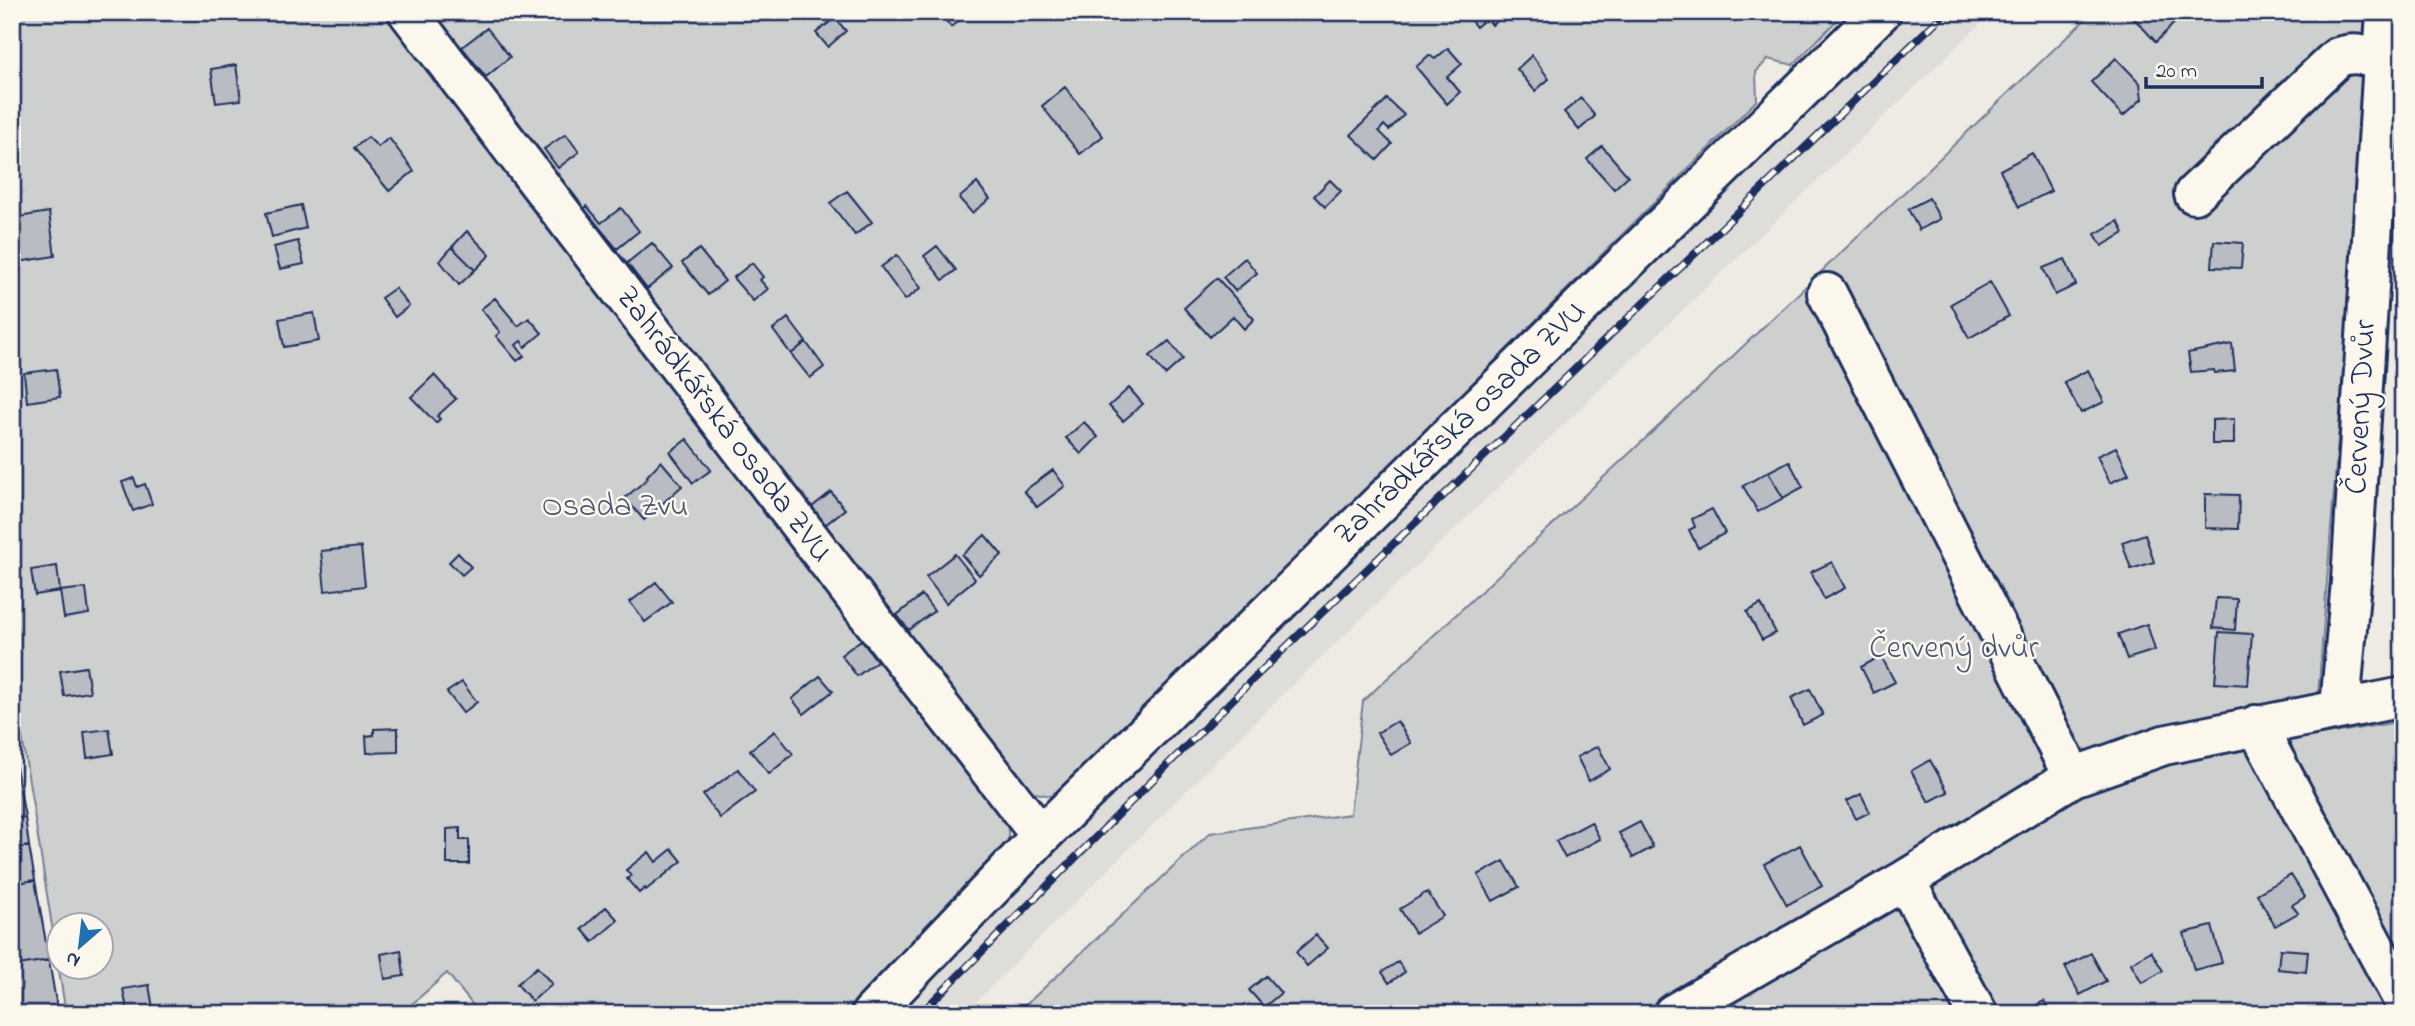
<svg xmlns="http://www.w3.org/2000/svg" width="2415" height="1026" viewBox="0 0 2415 1026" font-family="'Indie Flower',sans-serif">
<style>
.built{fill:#deddda}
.green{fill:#cecfcf;stroke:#747f96;stroke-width:2;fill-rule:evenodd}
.building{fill:#b9bcc3;stroke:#1b2f5e;stroke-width:2}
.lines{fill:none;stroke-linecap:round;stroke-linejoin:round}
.minor-casing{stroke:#1b2f5e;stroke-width:44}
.minor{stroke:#fbf7ec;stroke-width:38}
.rail-casing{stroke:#1b2f5e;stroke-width:8}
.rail{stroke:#fbf7ec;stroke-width:5;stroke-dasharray:16;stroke-linecap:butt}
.labels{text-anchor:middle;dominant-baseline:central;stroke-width:5;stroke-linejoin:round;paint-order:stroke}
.street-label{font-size:32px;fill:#1b2f5e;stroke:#fbf7ec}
.park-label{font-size:32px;fill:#48577a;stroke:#fbf7ec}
</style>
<rect width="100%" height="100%" fill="#eeebe4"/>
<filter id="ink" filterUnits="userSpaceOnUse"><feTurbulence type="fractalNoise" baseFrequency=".0143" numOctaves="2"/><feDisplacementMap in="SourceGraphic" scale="14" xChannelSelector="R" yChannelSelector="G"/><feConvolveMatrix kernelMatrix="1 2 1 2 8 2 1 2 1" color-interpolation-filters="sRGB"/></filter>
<g filter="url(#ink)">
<path class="built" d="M1901,12H1993L1277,700L964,1014H877L1573,326Z"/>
<path class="green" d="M12,12H1845L1793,65L1768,59L1756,72L1757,100L1499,357L1065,799L1026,791L1007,809L1009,856L854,1014H480L447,973L401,1014H66L12,674ZM60,925H102V967H60Z
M2093,12H2371L2315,736L2403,721V1014H1016L1210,833L1350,814L1363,701L1690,397Z"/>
<path class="building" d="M939,12H964L966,15L951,27Z
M1464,12H1505L1506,13L1492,25L1487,18L1476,27Z
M2128,12H2185L2156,42Z
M835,18L846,31L828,47L816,33Z
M487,28L510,57L486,77L462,47Z
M1448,48L1462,64L1447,77L1460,92L1447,104L1416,67L1429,55L1435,59Z
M1532,55L1549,79L1535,91L1517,69Z
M2116,58L2140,83L2142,99L2123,116L2091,82Z
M236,65L241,100L216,103L211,69Z
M13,71L20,115L12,116V72Z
M1065,87L1103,136L1080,154L1042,106Z
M1581,98L1595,116L1579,130L1564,112Z
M1387,99L1404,115L1389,130L1384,125L1379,131L1392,144L1377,160L1351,135Z
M566,134L579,152L558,168L544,149Z
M368,137L378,147L389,138L414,171L389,191L354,148Z
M1602,146L1628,176L1614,189L1587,159Z
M2032,153L2051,191L2019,207L2000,170Z
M1330,180L1341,191L1325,207L1314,196Z
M977,183L990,199L972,213L959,198Z
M847,191L872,222L855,235L830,203Z
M1929,198L1940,219L1919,230L1908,209Z
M301,205L306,228L272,237L266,213Z
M587,206L601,223L621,208L639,231L617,249L584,209Z
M49,212L55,256L18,262L12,218Z
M2118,221L2124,233L2102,246L2095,234Z
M467,231L490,255L475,270L452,247Z
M298,241L304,264L280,269L274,247Z
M2214,241L2243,243L2241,268L2212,267Z
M652,243L673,268L647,289L627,263Z
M937,246L956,270L943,280L924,256Z
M452,247L475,270L459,285L440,261Z
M699,249L725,281L708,295L682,263Z
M897,255L921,288L905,300L881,267Z
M1245,258L1257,273L1235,291L1223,277Z
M2065,259L2076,285L2055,295L2043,268Z
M752,263L763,277L760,280L768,289L753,301L733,278Z
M1217,278L1254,319L1244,329L1233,316L1210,337L1184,308Z
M1990,282L2009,316L1969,338L1951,304Z
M395,288L409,306L395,317L381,298Z
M495,298L518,326L529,318L542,333L525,347L521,341L516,345L524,356L517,361L496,336L500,332L481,309Z
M314,313L319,341L284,347L279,319Z
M788,318L806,342L791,354L773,330Z
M1169,341L1183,359L1165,375L1150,356Z
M806,342L824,367L810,378L791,354Z
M2232,344L2235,371L2215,373L2214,370L2191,372L2188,353Z
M56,369L60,397L27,402L24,373Z
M2088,370L2104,402L2081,413L2064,382Z
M434,375L456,399L437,416L440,419L436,423L411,397Z
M1129,388L1143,404L1123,421L1109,406Z
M2234,419V444H2212V420Z
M1084,422L1098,437L1081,454L1066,438Z
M687,439L711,470L693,483L670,452Z
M2116,447L2129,474L2110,483L2097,456Z
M661,461L682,486L644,520L625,498L648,478L647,476Z
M1789,461L1803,487L1783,498L1768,472Z
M1053,470L1065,486L1037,507L1024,491Z
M1768,472L1783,498L1758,512L1743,486Z
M134,478L137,487L145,484L152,504L133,511L122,482Z
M831,492L845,509L825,525L812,507Z
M2205,494L2239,495L2238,529L2205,528Z
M1712,509L1725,533L1698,548L1689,530L1695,527L1692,519Z
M2145,534L2154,562L2131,569L2122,542Z
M985,535L1002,555L979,575L962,555Z
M361,547L365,586L325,591L321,551Z
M458,553L471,567L462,575L449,562Z
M955,554L975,579L946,603L926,577Z
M1832,562L1845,588L1824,599L1811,572Z
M57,566L60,591L35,595L31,570Z
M656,582L672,602L645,622L630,602Z
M86,588L89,614L64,618L60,591Z
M922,595L934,611L909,630L897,615Z
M2216,598L2237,599L2235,630L2213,628Z
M1761,604L1776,633L1762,640L1747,612Z
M2147,624L2155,650L2127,659L2118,634Z
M2219,632L2252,634L2248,685L2215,683Z
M861,640L877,661L857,676L841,655Z
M1881,656L1895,682L1874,693L1861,667Z
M86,667L90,692L64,696L60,671Z
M820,676L833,691L804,714L792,699Z
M462,682L477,702L463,713L447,692Z
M1810,689L1823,715L1803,725L1791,698Z
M1397,721L1411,743L1391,755L1377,733Z
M398,728V752L367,753L366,736L374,735V729Z
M109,729L113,754L87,758L84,732Z
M775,731L793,754L769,774L750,750Z
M12,745L25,817L12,819Z
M1598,746L1610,769L1589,781L1577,757Z
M1930,760L1948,792L1929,802L1911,771Z
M738,769L755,792L720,818L703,795Z
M1861,794L1870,812L1856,819L1847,801Z
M25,817L29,846L12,849V819Z
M1591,822L1600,839L1565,858L1556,841Z
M1640,822L1653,847L1633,858L1619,833Z
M460,828V840H469V864H447V829Z
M1800,845L1822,886L1787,905L1764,864Z
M29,846L35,880L12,884V849Z
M672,849L682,861L646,890L645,888L639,893L627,879L631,876L626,870L649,852L656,862Z
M1504,861L1519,887L1493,901L1478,875Z
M2291,875L2305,897L2292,905L2298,913L2275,926L2257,894Z
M35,880L49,960L12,966V884Z
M1427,892L1443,916L1415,933L1400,909Z
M606,907L618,920L593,942L582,929Z
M2212,926L2222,963L2194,970L2184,933Z
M1316,935L1328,948L1307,966L1296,952Z
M2280,949L2308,951L2306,972L2278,969Z
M401,950L404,976L385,979L381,954Z
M2151,951L2163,971L2142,983L2131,963Z
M2091,953L2106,981L2080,995L2065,967Z
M49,960L58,1014H12V966Z
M1398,962L1405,972L1389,983L1382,972Z
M537,967L552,984L532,1001L517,984Z
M1266,976L1281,993L1264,1007L1249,990Z
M149,985L154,1014H128L123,989Z
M2044,1001L2051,1014H2025L2023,1012Z"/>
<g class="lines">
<defs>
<path id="minor" d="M408,12L860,604L1041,836
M2194,194L2338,57C2356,51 2366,55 2383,64
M1827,293L2073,777
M2340,708L2351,581L2386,12
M2256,725L2403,1000
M1905,880L1978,1014
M871,1014L1041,836L1881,12
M1673,1014L1905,880L2073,777L2164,745L2403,697"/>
</defs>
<use href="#minor" class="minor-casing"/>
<use href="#minor" class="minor"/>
<defs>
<path id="rail" d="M920,1014L1255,677L1946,12"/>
</defs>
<use href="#rail" class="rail-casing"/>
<use href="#rail" class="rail"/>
</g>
</g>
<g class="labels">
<g class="street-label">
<text transform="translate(2362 407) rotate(-87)">Červený Dvůr</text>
<text transform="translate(1461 424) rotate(-44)">Zahrádkářská osada ZVU</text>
<text transform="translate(723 425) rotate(53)">Zahrádkářská osada ZVU</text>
</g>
<g class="park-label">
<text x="615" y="507">Osada Zvu</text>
<text x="1954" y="649">Červený dvůr</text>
</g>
</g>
<rect width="2415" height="1026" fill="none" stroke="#fbf7ec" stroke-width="42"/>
<rect x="21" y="21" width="2373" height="984" fill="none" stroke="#1b2f5e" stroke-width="2.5" filter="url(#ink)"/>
<g transform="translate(80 946) rotate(208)"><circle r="33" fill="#fbf7ec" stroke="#a1a7b3" stroke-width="2"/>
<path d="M0-5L12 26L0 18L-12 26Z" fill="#1f6fb2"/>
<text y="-10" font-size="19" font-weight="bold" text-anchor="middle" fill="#1b2f5e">N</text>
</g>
<path d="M2146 77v10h116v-10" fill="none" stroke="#1b2f5e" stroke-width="3.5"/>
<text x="2156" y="77" font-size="21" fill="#1b2f5e" stroke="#fbf7ec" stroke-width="5" paint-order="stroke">20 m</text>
</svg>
